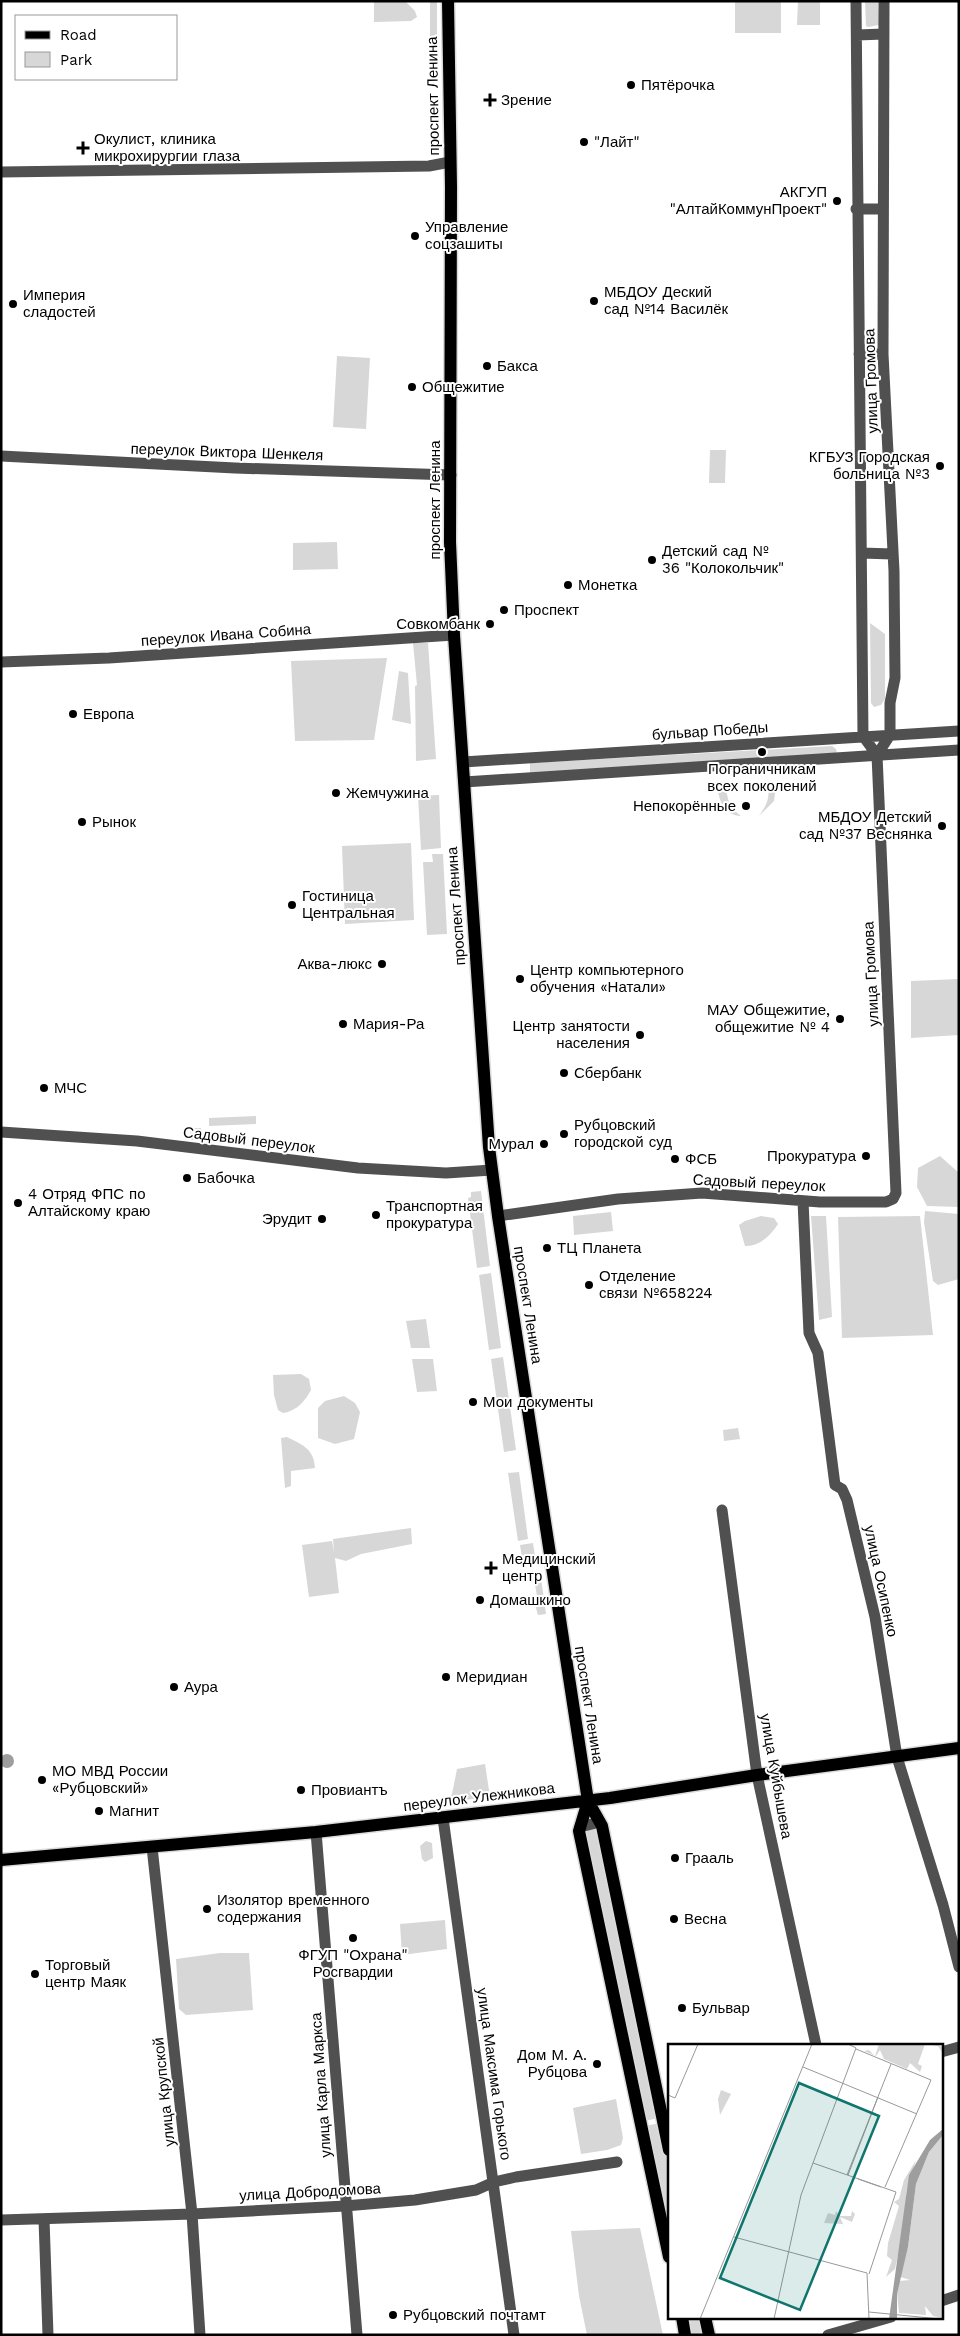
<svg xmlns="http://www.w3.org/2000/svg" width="960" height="2336" viewBox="0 0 960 2336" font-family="'Work Sans',sans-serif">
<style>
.green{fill:#d7d7d7}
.water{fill:#9e9e9e}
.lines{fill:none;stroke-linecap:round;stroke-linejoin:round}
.major-casing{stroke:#dbdbdb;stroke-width:15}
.minor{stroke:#505050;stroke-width:11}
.major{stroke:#000;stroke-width:12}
.poi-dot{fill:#000;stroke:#fff;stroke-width:2}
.labels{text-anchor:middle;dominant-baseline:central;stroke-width:4;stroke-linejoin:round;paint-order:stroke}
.poi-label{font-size:15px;fill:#000;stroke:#fff;text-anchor:start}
.street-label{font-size:15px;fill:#000;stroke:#fff}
.inset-road{fill:none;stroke:#999;stroke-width:1}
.view{fill:#0f766e;fill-opacity:0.15;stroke:#0f766e;stroke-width:2.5}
.inset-edge{fill:none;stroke:#000;stroke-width:2.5}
</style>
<rect width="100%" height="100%" fill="#fff"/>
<path class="green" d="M374,1H405L415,11L417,17L411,21L374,22Z
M430,1H437V36H430Z
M735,1H781V33H735Z
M798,1H820V25H797Z
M865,1H878L879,25L868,27L866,26Z
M337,356L370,358L366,429L333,427Z
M710,450H726L725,483H709Z
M337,542L338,569L293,570V543Z
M870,623L885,634V699L881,705L874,707L871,703Z
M413,643H428L436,759L416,761L415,686L417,685Z
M387,658L374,740L295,741L291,661Z
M399,671L408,673L411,724L392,720Z
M832,746L836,749L837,753L530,773V763Z
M776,786L774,801L759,816C766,806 770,799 768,787Z
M726,790L730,807L741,816C726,815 720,804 718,791Z
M439,795L441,848L421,850L418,796Z
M411,843L414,920L345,924L342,846Z
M432,854H443L447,934L427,935L423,862H433Z
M959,979V1035L911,1038V981Z
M256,1116V1124L209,1126V1118Z
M190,1128H201L202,1140H191Z
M940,1156L959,1173V1207L927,1206L917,1187L918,1168Z
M481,1191L490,1266L477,1268L468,1198L471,1197V1192Z
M925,1211L959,1214V1279L938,1285L933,1281L924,1222Z
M611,1212L613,1231L574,1235L573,1216Z
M761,1216L774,1218L778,1224C771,1235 759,1247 745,1246L739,1225L745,1221Z
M811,1216H826L832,1317L819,1320Z
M920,1216L933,1335L842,1338L838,1217Z
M491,1273L501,1348L489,1350L479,1275Z
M426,1319L430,1348H411L406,1321Z
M503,1357L516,1450L504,1452L491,1359Z
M412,1359H433L437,1391L417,1392Z
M301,1374L309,1379L311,1390C305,1401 297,1411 283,1413L278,1410L274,1395L273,1375Z
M344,1396L355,1403L360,1412L354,1439L335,1444L318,1438V1408L325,1401Z
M738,1428L740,1439L724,1441L723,1430Z
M287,1437C303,1445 314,1449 315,1468L291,1471V1486L285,1488L281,1438Z
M519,1472L528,1539L518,1541L508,1473Z
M411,1528L412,1544L361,1554L346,1561L335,1558L339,1593L309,1597L302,1545L332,1541L334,1552L333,1539Z
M533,1543L536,1562L523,1564L520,1545Z
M541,1578L546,1614L538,1615L533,1598L537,1596L534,1579Z
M485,1764L490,1797L447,1802L452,1794L457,1769Z
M598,1826L659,2118L644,2121L582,1830Z
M426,1841L432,1843L433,1858L425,1862L422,1859L420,1846Z
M445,1920L447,1949L402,1955L400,1924Z
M220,1953H249L253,2010L186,2015L179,2009L176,1959Z
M616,2099L623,2138L621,2145L607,2150L581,2154L573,2108Z
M660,2123L669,2163V2235L645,2126Z
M640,2228L663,2335H587L579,2296L571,2231Z
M687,2317H702L706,2335H690Z"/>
<path class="water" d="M0 1761a7 7 0 1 1 14 0a7 7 0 1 1-14 0Z"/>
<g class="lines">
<defs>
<path id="major" d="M448,1L451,187L450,542L454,635L489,1147L498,1216L588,1801L602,1826L669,2150
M588,1801L579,1831L669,2257
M1,1860L316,1832L610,1798L757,1775L959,1748
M682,2317L685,2335
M705,2317L709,2335"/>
</defs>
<use href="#major" class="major-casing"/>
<path class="minor" d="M856,1L863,736L877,755
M857,35L884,34
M1,172L429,166L450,162
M856,209H882
M859,354H883
M1,456L235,468L451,475
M862,553L892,554
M1,662L109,658L454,635
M463,762L959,731
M464,782L959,750
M1,1132L137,1141L358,1168L446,1173L492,1170
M803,1201L809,1333L818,1353L835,1485L842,1489L847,1500L875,1617L897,1757L943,1905L959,1967
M498,1216L618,1199L702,1193L820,1202H886L893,1199L896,1193L877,755L890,735V703L895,678L894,571L883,354L884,1
M722,1510L757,1775L816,2045
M443,1818L514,2335
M580,1827L600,1822
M316,1832L357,2335
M152,1847L192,2214L200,2335
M941,2052L959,2047
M44,2219L48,2335
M1,2220L192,2214L345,2206L415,2200L476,2190L494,2182L516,2177L617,2162
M941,2301L959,2295
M828,2335L891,2317"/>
<use href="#major" class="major"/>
</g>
<g class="poi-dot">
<circle cx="631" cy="85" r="5"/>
<path d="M487.5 92.5h5v5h5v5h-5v5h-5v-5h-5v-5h5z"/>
<circle cx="584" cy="142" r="5"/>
<path d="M80.5 140.5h5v5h5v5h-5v5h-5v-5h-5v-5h5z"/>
<circle cx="837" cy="201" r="5"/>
<circle cx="415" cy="236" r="5"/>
<circle cx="594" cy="301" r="5"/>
<circle cx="13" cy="304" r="5"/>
<circle cx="487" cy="366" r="5"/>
<circle cx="412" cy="387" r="5"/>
<circle cx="940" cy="466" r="5"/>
<circle cx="652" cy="560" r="5"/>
<circle cx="568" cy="585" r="5"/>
<circle cx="504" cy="610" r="5"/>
<circle cx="490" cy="624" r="5"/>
<circle cx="73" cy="714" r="5"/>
<circle cx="762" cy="752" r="5"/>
<circle cx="336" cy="793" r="5"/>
<circle cx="746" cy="806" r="5"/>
<circle cx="82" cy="822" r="5"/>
<circle cx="942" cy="826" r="5"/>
<circle cx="292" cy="905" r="5"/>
<circle cx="382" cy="964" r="5"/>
<circle cx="520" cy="979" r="5"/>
<circle cx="840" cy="1019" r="5"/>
<circle cx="343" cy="1024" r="5"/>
<circle cx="640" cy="1035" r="5"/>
<circle cx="564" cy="1073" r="5"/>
<circle cx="44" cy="1088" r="5"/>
<circle cx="564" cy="1134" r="5"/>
<circle cx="544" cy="1144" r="5"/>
<circle cx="866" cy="1156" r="5"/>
<circle cx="675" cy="1159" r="5"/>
<circle cx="187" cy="1178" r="5"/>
<circle cx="18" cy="1203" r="5"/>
<circle cx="376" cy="1215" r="5"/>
<circle cx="322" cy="1219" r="5"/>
<circle cx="547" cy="1248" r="5"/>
<circle cx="589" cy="1285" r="5"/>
<circle cx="473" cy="1402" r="5"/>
<path d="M488.5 1560.5h5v5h5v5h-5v5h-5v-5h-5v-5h5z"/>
<circle cx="480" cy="1600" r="5"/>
<circle cx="446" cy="1677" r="5"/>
<circle cx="174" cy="1687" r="5"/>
<circle cx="42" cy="1780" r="5"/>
<circle cx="301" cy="1790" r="5"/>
<circle cx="99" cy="1811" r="5"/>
<circle cx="675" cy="1858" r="5"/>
<circle cx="207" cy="1909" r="5"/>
<circle cx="674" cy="1919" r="5"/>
<circle cx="353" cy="1938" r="5"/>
<circle cx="35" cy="1974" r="5"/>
<circle cx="682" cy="2008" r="5"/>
<circle cx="597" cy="2064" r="5"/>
<circle cx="393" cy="2315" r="5"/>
</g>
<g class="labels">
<g class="poi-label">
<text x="641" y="85">Пятёрочка</text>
<text x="501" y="100">Зрение</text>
<text x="94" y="139">Окулист, клиника<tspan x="94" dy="17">микрохирургии глаза</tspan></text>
<text x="594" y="142">"Лайт"</text>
<text x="827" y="192" text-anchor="end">АКГУП<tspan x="827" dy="17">"АлтайКоммунПроект"</tspan></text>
<text x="425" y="227">Управление<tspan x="425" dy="17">соцзашиты</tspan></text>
<text x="604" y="292">МБДОУ Деский<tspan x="604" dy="17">сад №14 Василёк</tspan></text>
<text x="23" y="295">Империя<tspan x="23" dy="17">сладостей</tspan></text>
<text x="497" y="366">Бакса</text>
<text x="422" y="387">Общежитие</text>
<text x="930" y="457" text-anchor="end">КГБУЗ Городская<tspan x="930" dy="17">больница №3</tspan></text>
<text x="662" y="551">Детский сад №<tspan x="662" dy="17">36 "Колокольчик"</tspan></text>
<text x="578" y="585">Монетка</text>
<text x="514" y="610">Проспект</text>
<text x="480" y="624" text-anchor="end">Совкомбанк</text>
<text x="83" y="714">Европа</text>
<text x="762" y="769" text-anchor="middle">Пограничникам<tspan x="762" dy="17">всех поколений</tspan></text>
<text x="346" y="793">Жемчужина</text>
<text x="736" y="806" text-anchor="end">Непокорённые</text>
<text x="932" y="817" text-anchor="end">МБДОУ Детский<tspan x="932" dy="17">сад №37 Веснянка</tspan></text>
<text x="92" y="822">Рынок</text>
<text x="302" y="896">Гостиница<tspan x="302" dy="17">Центральная</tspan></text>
<text x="372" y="964" text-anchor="end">Аква-люкс</text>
<text x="530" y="970">Центр компьютерного<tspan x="530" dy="17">обучения «Натали»</tspan></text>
<text x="830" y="1010" text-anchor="end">МАУ Общежитие,<tspan x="830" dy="17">общежитие № 4</tspan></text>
<text x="353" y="1024">Мария-Ра</text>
<text x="630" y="1026" text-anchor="end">Центр занятости<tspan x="630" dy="17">населения</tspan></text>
<text x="574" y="1073">Сбербанк</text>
<text x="54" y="1088">МЧС</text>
<text x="574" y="1125">Рубцовский<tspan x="574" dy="17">городской суд</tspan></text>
<text x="534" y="1144" text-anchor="end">Мурал</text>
<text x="856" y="1156" text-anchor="end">Прокуратура</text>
<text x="685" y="1159">ФСБ</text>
<text x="197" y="1178">Бабочка</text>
<text x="28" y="1194">4 Отряд ФПС по<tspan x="28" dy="17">Алтайскому краю</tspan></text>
<text x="386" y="1206">Транспортная<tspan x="386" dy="17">прокуратура</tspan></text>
<text x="312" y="1219" text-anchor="end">Эрудит</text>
<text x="557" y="1248">ТЦ Планета</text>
<text x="599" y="1276">Отделение<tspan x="599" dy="17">связи №658224</tspan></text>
<text x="483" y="1402">Мои документы</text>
<text x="502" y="1559">Медицинский<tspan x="502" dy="17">центр</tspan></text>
<text x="490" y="1600">Домашкино</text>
<text x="456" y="1677">Меридиан</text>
<text x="184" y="1687">Аура</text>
<text x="52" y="1771">МО МВД России<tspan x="52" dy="17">«Рубцовский»</tspan></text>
<text x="311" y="1790">Провиантъ</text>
<text x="109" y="1811">Магнит</text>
<text x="685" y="1858">Грааль</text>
<text x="217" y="1900">Изолятор временного<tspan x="217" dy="17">содержания</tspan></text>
<text x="684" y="1919">Весна</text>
<text x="353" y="1955" text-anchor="middle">ФГУП "Охрана"<tspan x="353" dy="17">Росгвардии</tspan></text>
<text x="45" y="1965">Торговый<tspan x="45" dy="17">центр Маяк</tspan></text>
<text x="692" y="2008">Бульвар</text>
<text x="587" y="2055" text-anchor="end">Дом М. А.<tspan x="587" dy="17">Рубцова</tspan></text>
<text x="403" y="2315">Рубцовский почтамт</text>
</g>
<g class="street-label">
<text transform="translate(433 96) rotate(-91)">проспект Ленина</text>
<text transform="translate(871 381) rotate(-92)">улица Громова</text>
<text transform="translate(227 452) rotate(2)">переулок Виктора Шенкеля</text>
<text transform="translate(435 500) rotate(-90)">проспект Ленина</text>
<text transform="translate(226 635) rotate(-4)">переулок Ивана Собина</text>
<text transform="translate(710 731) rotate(-4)">бульвар Победы</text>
<text transform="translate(456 906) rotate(-94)">проспект Ленина</text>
<text transform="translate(871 974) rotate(-93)">улица Громова</text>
<text transform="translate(249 1140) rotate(7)">Садовый переулок</text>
<text transform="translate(759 1183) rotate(3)">Садовый переулок</text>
<text transform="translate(528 1305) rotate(81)">проспект Ленина</text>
<text transform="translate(881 1581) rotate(78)">улица Осипенко</text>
<text transform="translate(589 1705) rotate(81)">проспект Ленина</text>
<text transform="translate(776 1776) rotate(80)">улица Куйбышева</text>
<text transform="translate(479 1797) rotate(-7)">переулок Улежникова</text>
<text transform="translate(494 2074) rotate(82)">улица Максима Горького</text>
<text transform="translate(321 2085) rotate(-94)">улица Карла Маркса</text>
<text transform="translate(164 2092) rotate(-96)">улица Крупской</text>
<text transform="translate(310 2192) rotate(-3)">улица Добродомова</text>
</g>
</g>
<g transform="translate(668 2044)">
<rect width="275" height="275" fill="#fff"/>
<path d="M211,0H268L275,3V10L270,2L257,0L250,20L254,22L252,28L242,19L239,25L216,15L212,6L208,12L196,7L201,6L207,12ZM53,46L63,50L52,71L50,55ZM275,91V274L265,272L257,262L258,271L231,269L229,249L231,237L242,236L232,233L240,203L248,140L261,108ZM248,116L239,144L236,183L227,225L218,233L224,216L219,212L220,199L231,162L226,158L231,155L236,136ZM168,167L172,172H183L184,167L187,170L184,178L172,173L175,180L156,179L160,169L167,171Z" fill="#d7d7d7"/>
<path d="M275,85V91L261,108L248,140L240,203L229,250V275H221L241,131L262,96Z" fill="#9e9e9e"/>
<path class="inset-road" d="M188,5L263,36L217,143M135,23L174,39M174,39L249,70M0,51L7,54L30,0M145,119L228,148L201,230M179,131L223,20M180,131L210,53M190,135L213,143M66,193L199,229L201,275M201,268L272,275M32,275L144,0M106,275L133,151L188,4L180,0"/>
<path class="view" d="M131,39L211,72L132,266L52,234Z"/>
<rect width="275" height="275" class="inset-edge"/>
</g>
<rect width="960" height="2336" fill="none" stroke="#000000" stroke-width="5"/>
<rect x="15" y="15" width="162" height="65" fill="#ffffff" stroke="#999999"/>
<rect x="25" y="31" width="25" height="8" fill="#000000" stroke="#999999"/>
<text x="60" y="40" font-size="15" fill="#000000">Road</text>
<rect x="25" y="52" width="25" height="15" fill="#d7d7d7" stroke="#999999"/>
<text x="60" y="65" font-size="15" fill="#000000">Park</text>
</svg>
